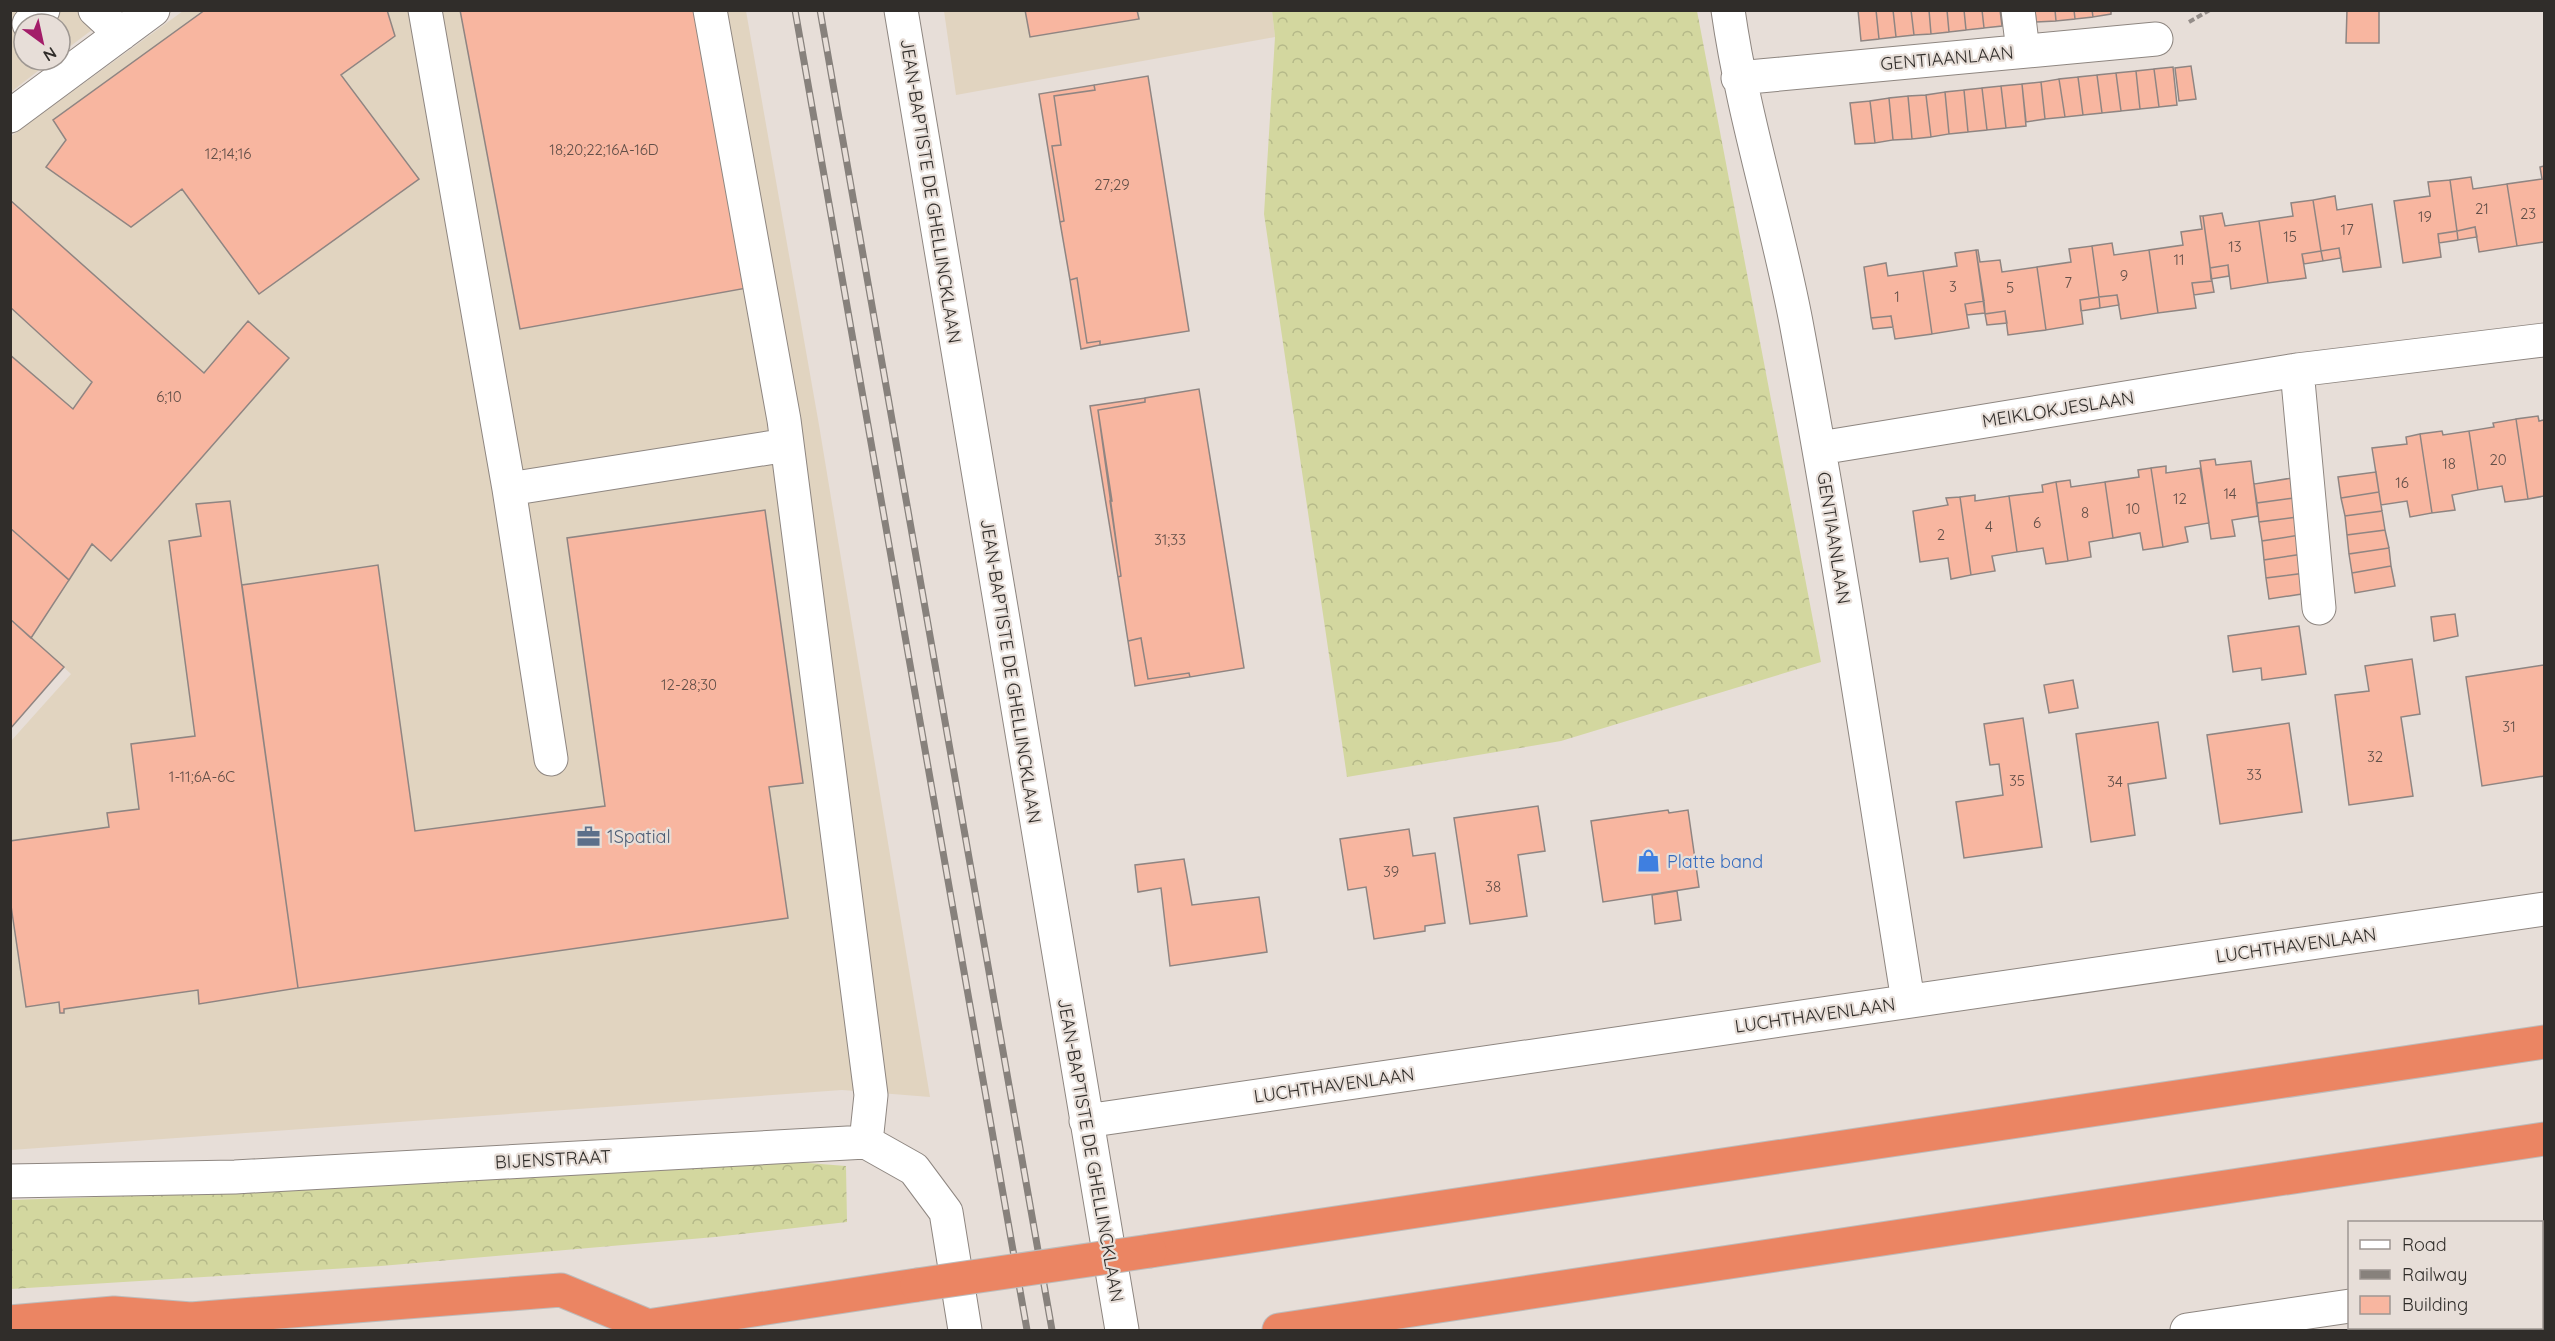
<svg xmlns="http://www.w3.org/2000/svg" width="2555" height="1341" viewBox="0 0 2555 1341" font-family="Quicksand,sans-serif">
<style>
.commercial{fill:#e1d4c0}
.forest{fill:url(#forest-crowns)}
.building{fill:#f8b6a0;stroke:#8f8582;stroke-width:1.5}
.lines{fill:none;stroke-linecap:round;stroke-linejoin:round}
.minor-casing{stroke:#8e8680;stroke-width:35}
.highway-casing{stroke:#bdbcbb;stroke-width:35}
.path{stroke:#948d89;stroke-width:4;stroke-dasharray:6 3;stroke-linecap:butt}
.minor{stroke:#fff;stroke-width:33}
.highway{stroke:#eb8563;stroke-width:33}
.rail-casing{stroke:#87817c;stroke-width:7}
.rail{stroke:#e7ded8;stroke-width:4.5;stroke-dasharray:14;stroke-linecap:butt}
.highway-bridge-casing{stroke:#bdbcbb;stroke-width:35;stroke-linecap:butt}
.highway-bridge{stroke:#eb8563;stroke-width:33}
.labels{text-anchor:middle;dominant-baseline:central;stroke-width:4.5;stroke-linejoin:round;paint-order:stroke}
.number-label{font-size:15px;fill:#624f48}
.street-label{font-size:18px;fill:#302d2a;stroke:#e7ded8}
.service-label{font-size:18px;fill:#4e5e75;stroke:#e7ded8;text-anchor:start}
.shop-label{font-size:18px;fill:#366cbe;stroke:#e7ded8;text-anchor:start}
</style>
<defs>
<pattern id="forest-crowns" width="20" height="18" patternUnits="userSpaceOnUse" patternTransform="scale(1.5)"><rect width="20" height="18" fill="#d3d79f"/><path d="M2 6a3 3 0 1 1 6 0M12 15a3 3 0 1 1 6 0" fill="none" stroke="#b5b989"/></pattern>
</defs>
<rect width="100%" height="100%" fill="#e7ded8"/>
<path class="commercial" d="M11,11H117L60,54V24H24V60H52L11,92Z
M183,11H746L819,425L930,1097L842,1090L11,1150V741L71,674L11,619L10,137Z
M944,11H1272L1275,37L956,95Z"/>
<path class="forest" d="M1272,11H1697L1821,662L1561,741L1347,777L1264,214L1275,37Z
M795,1162L846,1166L847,1222L715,1237L381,1266L11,1289V1200L248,1192Z"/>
<path class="building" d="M205,10H387L395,36L341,75L419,179L259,294L182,189L131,227L46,167L66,140L53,120Z
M460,10H696L747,288L520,329Z
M1025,10H1137L1139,19L1030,37Z
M1858,10H1876L1879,39L1861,41Z
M1876,10H1893L1896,37L1879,39Z
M1893,10H1911L1914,35L1896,37Z
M1911,10H1929L1931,34L1914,35Z
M1929,10H1947L1949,32L1931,34Z
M1947,10H1964L1966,30L1949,32Z
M1964,10H1982L1984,28L1966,30Z
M1982,10H2000L2002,26L1984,28Z
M2035,10H2055L2056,21L2036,22Z
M2055,10H2074L2075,19L2056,21Z
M2074,10H2092L2093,17L2075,19Z
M2092,10H2111V14L2093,17Z
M2347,10H2379V43H2346Z
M2191,66L2196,99L2179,101L2175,68Z
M2173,67L2177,105L2159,107L2154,69Z
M2154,69L2159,107L2140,109L2136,71Z
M2136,71L2140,109L2121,111L2116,73Z
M2116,73L2121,111L2102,113L2097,75Z
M2097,75L2102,113L2083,115L2078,77Z
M1148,76L1189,331L1100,345V341L1087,343L1077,278L1070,280L1060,222L1064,221L1052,146L1061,145L1054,96L1095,90L1094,85Z
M2078,77L2083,115L2065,117L2059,79Z
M2059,79L2065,117L2045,119L2041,82Z
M2041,82L2045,119L2026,122L2022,84Z
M2022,84L2026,126L2006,128L2001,86Z
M1094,85L1095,90L1054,96L1061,145L1052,146L1064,221L1060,222L1039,94Z
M2001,86L2006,128L1987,130L1982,88Z
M1982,88L1987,130L1968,132L1964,90Z
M1964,90L1968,132L1949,134L1945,92Z
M1945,92L1949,134L1931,137L1926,95Z
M1926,95L1931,137L1912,139L1908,96Z
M1908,96L1912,139L1893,140L1889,98Z
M1889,98L1893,140L1875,143L1870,101Z
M1870,101L1875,143L1855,144L1850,103Z
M2544,166V242L2517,246L2507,184L2542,179L2540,167Z
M2471,177L2473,189L2507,184L2517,246L2479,252L2475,227L2457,231L2450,180Z
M2450,180L2457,231L2438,234L2441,257L2403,263L2394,201L2430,196L2428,182Z
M2335,196L2337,210L2372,204L2381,267L2343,272L2339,248L2321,251L2313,200Z
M10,200L204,373L248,321L289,358L111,561L92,544L69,580L10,528V355L73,409L92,382L10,307Z
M2313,200L2321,251L2302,254L2306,278L2268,283L2259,221L2293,216L2291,203Z
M2222,213L2225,226L2259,221L2268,283L2231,289L2228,265L2210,268L2203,216Z
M2200,216H2203L2212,281L2192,283L2196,308L2158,313L2149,250L2183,245L2181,232L2202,229Z
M2475,227L2477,237L2458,240L2457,231Z
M2457,231L2458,240L2439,243L2438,234Z
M2112,243L2114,255L2149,250L2158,313L2121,319L2117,295L2099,297L2092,246Z
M2092,246L2099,297L2080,300L2083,324L2046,330L2037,267L2071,262L2069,249Z
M2339,248L2341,258L2323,261L2321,251Z
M1976,250L1984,301L1965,304L1969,328L1932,334L1923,271L1957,266L1955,253Z
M1976,250H1978L1980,262L2000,260L2002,272L2037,267L2046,330L2008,335L2005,311L1985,314Z
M2321,251L2323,261L2304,264L2302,254Z
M1886,263L1888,276L1923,271L1932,334L1895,339L1891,316L1871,318L1864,267Z
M2228,265L2229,276L2211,279L2210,268Z
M1077,278L1087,343L1100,341V345L1081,349L1070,280Z
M2212,281L2214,292L2194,295L2192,283Z
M2117,295L2119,305L2100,308L2099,297Z
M2099,297L2100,308L2081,311L2080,300Z
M1984,301L1985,313L1967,315L1965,304Z
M2005,311L2007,323L1987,325L1985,314Z
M1891,316L1893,327L1873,329L1871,318Z
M1199,389L1244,668L1190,677L1189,673L1148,679L1141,638L1128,641L1118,577L1121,576L1110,501H1112L1098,410L1145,402V398Z
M1145,398V402L1098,410L1121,576L1118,577L1090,406Z
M2538,416L2539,421L2544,420V496L2528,499L2516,419Z
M2516,419L2528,499L2505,502L2502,486L2478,490L2469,431L2494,427L2493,423Z
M2442,431L2443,435L2469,431L2478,490L2452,495L2455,510L2432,513L2420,434Z
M2420,434L2432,513L2410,517L2407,501L2381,505L2372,448L2407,444L2406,437Z
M2215,459L2216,465L2251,461L2258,516L2232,520L2235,536L2211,539L2200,461Z
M2166,466V473L2200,468L2209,523L2185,527L2188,542L2163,547L2151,468Z
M2151,468L2163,547L2143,550L2140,533L2113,538L2105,482L2139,477L2138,470Z
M2376,472L2379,492L2341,498L2338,477Z
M2292,478L2294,498L2257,503L2254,484Z
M2070,480L2071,487L2105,482L2113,538L2089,542L2091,557L2068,561L2056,482Z
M2056,482L2068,561L2046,564L2043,548L2017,552L2009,496L2043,492L2042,485Z
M2379,492L2382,511L2345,516L2341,498Z
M1975,495V501L2009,496L2017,552L1992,556L1995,571L1971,575L1960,497Z
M1960,497L1971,575L1951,579L1948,558L1920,562L1913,511L1948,505L1946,498Z
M2294,498L2297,517L2259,522L2257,503Z
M230,501L298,988L199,1004L198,990L64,1009V1013H60L59,1002L26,1007L10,899V841L109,827L107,813L139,809L131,744L195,736L169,541L201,536L196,504Z
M765,510L803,783L769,787L788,918L298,988L242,585L378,565L415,831L605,806L567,538Z
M2382,511L2385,530L2347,535L2345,516Z
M2297,517L2300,535L2262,541L2259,522Z
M10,528L69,580L31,638L10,619Z
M2385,530L2389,548L2349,554L2347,535Z
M2300,535L2303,554L2264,560L2262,541Z
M2389,548L2391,566L2352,573L2349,554Z
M2303,554L2305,573L2266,578L2264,560Z
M2391,566L2395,586L2355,593L2352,573Z
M2305,573L2308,593L2269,599L2266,578Z
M2455,614L2458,636L2434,641L2431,617Z
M10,619L64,667L10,729Z
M2299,626L2306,674L2262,680L2261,668L2233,672L2228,636Z
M1141,638L1148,679L1189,673L1190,677L1135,686L1128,641Z
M2412,659L2420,714L2401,717L2413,796L2349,805L2335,695L2369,691L2365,666Z
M2544,665V776L2482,786L2466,677Z
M2073,680L2078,708L2049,713L2044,685Z
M2023,718L2042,847L1964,858L1956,802L2003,795L1999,764L1990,765L1984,724Z
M2158,722L2166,778L2128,784L2135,835L2091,842L2076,734Z
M2289,723L2302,812L2220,824L2207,735Z
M1538,806L1545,851L1518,855L1527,916L1470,924L1454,818Z
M1668,810L1669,813L1688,810L1699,887L1603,902L1591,821Z
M1409,829L1413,856L1435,853L1445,923L1425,926V931L1374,939L1366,887L1348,890L1340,839Z
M1184,859L1192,905L1259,897L1267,952L1170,966L1161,888L1138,892L1135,865Z
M1677,891L1681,920L1655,924L1652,895Z"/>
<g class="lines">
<defs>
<path id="minor" d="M95,10L121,34
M425,10L509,489L787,445
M710,10L784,420L871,1095L866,1142
M901,10L1122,1330
M1728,10C1743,116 1776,217 1796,322C1838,547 1872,775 1908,1001
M2018,10L2023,51
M29,24L43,10
M1738,78L2156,39
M10,116L153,10
M2297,370L2319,608
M1820,448L2297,370L2544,340
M509,489L551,759
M1086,1121L2544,909
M10,1181L235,1177L866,1142L914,1169L946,1212L965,1330
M2542,1276H2544
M2187,1330L2350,1306"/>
<path id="highway" d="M1150,1251L2544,1042
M10,1322L114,1313L191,1319L561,1290L648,1326
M628,1329L917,1285
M1279,1330L2544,1139"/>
</defs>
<use href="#minor" class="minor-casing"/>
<use href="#highway" class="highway-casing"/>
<path class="path" d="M2189,22L2210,10"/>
<use href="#minor" class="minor"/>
<use href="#highway" class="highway"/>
<defs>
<path id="rail" d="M795,10L1027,1330
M820,10L1052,1330"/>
</defs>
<use href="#rail" class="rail-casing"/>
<use href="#rail" class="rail"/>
<defs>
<path id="highway-bridge" d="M917,1285L1150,1251"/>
</defs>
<use href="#highway-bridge" class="highway-bridge-casing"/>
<use href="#highway-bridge" class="highway-bridge"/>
</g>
<defs>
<symbol id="office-bare" viewBox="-9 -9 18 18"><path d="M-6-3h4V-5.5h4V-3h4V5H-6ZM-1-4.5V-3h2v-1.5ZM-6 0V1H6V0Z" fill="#5c6f8a" stroke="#e7ded8" stroke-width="2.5" paint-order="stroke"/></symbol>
<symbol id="shop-bare" viewBox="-9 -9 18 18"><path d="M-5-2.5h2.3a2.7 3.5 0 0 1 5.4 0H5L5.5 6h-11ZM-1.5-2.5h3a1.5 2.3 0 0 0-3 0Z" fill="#3f7fe0" stroke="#e7ded8" stroke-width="2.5" paint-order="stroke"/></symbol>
</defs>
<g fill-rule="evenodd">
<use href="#office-bare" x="572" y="820" width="33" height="33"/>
<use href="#shop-bare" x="1632" y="844" width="33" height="33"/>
</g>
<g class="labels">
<g class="number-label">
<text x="604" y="149">18;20;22;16A-16D</text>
<text x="228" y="153">12;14;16</text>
<text x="1112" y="184">27;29</text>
<text x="2482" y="208">21</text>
<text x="2528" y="213">23</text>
<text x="2425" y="216">19</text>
<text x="2347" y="229">17</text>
<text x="2290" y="236">15</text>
<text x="2235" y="246">13</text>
<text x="2179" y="259">11</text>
<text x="2124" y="275">9</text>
<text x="2068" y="282">7</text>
<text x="1953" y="286">3</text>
<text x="2010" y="287">5</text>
<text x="1897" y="296">1</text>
<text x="169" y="396">6;10</text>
<text x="2498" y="459">20</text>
<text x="2449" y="463">18</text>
<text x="2402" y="482">16</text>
<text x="2230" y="493">14</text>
<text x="2180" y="498">12</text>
<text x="2133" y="508">10</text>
<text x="2085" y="512">8</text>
<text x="2037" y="522">6</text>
<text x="1989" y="526">4</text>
<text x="1941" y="534">2</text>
<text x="1170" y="539">31;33</text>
<text x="689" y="684">12-28;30</text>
<text x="2509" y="726">31</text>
<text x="2375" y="756">32</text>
<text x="2254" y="774">33</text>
<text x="202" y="776">1-11;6A-6C</text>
<text x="2017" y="780">35</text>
<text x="2115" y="781">34</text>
<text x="1391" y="871">39</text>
<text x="1493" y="886">38</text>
</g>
<g class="street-label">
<text transform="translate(1947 58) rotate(-5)">GENTIAANLAAN</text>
<text transform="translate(931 191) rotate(81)">JEAN-BAPTISTE DE GHELLINCKLAAN</text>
<text transform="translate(2058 409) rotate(-9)">MEIKLOKJESLAAN</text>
<text transform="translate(1834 538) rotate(81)">GENTIAANLAAN</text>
<text transform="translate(1011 671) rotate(81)">JEAN-BAPTISTE DE GHELLINCKLAAN</text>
<text transform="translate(2296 945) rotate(-8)">LUCHTHAVENLAAN</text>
<text transform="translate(1815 1015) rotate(-8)">LUCHTHAVENLAAN</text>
<text transform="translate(1334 1085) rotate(-8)">LUCHTHAVENLAAN</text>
<text transform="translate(1091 1150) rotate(80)">JEAN-BAPTISTE DE GHELLINCKLAAN</text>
<text transform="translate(553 1159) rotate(-3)">BIJENSTRAAT</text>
</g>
<g class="service-label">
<text x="607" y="836">1Spatial</text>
</g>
<g class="shop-label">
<text x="1667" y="861">Platte band</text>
</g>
</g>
<rect width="2555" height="1341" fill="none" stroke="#302d2a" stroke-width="24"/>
<rect x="2348" y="1221" width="195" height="108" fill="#e7ded8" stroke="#9e9792" stroke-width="1.5"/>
<rect x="2360" y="1240" width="30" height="9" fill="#ffffff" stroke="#9e9792" stroke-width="1.5"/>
<text x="2402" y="1251" font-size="18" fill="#302d2a">Road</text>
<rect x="2360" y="1270" width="30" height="9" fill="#87817c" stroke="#9e9792" stroke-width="1.5"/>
<text x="2402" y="1281" font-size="18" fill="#302d2a">Railway</text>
<rect x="2360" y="1296" width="30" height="18" fill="#f8b6a0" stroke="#9e9792" stroke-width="1.5"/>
<text x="2402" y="1311" font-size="18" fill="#302d2a">Building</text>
<g transform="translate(42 42) rotate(147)"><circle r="28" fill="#e7ded8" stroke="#9e9792" stroke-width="1.5"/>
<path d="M0-4.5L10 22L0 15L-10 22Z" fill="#a31d69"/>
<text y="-9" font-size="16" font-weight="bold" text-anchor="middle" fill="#302d2a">N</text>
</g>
</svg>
